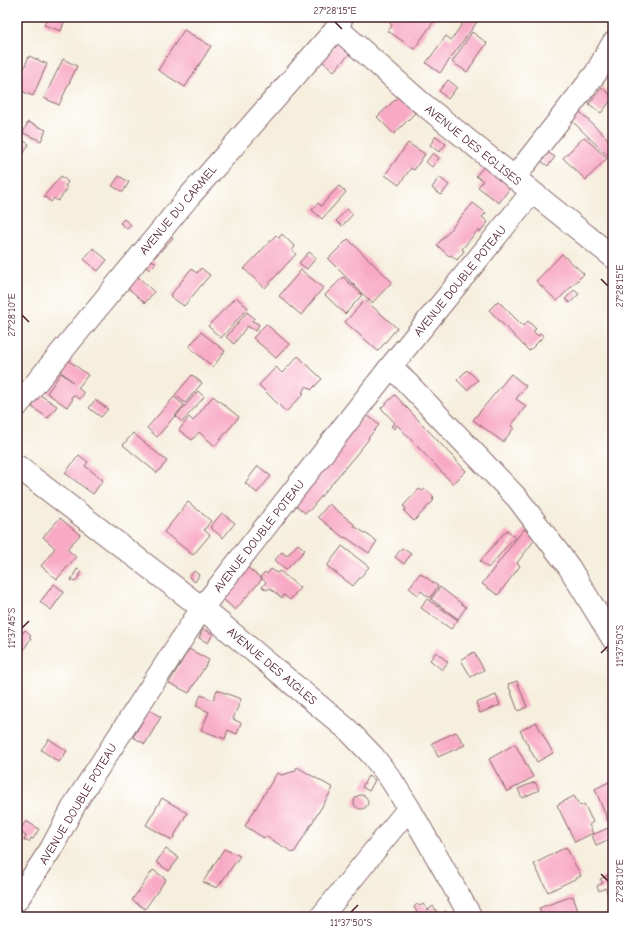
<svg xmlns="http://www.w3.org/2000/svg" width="630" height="934" viewBox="0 0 630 934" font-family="'Comic Neue',sans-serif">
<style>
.building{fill:#f8a9c4}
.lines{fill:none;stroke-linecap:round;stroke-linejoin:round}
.street-casing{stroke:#86686a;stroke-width:24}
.street{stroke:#fff;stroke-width:22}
.ticks{fill:none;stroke:#4a1f2b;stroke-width:1.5}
.labels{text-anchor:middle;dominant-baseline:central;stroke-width:3.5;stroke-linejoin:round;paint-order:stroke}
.street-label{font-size:12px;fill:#4a1f2b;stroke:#fff}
.neatline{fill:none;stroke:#4a1f2b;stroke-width:1.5}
.ticks-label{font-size:10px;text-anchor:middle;fill:#4a1f2b}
</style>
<rect width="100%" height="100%" fill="#fff"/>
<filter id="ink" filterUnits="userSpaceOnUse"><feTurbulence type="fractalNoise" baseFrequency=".025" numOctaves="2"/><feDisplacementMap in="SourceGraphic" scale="8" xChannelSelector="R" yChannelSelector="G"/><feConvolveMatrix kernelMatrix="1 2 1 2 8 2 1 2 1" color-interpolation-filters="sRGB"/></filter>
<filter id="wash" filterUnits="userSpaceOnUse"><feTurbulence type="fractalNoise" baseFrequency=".012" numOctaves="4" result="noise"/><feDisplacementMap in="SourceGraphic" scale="16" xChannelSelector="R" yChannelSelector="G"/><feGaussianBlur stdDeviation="0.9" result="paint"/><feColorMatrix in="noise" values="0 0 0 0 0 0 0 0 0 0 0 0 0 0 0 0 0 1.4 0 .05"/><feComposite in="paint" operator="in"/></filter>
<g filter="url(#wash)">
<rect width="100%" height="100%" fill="#f6efde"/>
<g id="blocks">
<path class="building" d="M47,17H63V18L65,19L61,31L44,25Z
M390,17H437L414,49L388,31L392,26L388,20Z
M467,17H470L477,22L440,73L426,63L446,36L451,40Z
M184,30L211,46L185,87L158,70Z
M472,32L487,43L467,72L452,62Z
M340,41L352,51L334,71L322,61Z
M29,56L47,64L33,96L17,89V75L21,76Z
M63,59L77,66L59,105L44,98Z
M448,80L457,87L448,99L439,91Z
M602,87L613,98L601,113L589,104Z
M399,96L415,113L394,134L377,117Z
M578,110L613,144V161L570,119Z
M28,122L46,130L41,141L23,133Z
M436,136L446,144L439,152L430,145Z
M584,137L607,158L586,180L563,158Z
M19,138L29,144L17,165V142Z
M408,143L425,154L414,170L411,168L399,185L385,175Z
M547,152L555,157L548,166L541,161Z
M433,153L439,158L432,167L426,162Z
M485,165L512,185L499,203L478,187L483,181L476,176Z
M61,176L68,182L65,186L68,188L58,201L54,198L51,202L44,196Z
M119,176L129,182L123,192L112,186Z
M439,177L449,185L441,195L432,188Z
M339,186L346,192L322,219L312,210L318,203L321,206Z
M473,203L486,213L482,217L488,222L480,232L478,230L462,249L464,251L457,260L451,255L449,256L437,245Z
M347,209L353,214L342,226L336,221Z
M124,219L131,225L127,229L120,223Z
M166,231L173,238L152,260L156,263L149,270L139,260Z
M282,234L295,247L292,250L296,254L265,288L244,269L276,235L279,238Z
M348,239L392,282L372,303L328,259Z
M93,248L107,260L98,271L84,259Z
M309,252L316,258L307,269L299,263Z
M562,254L584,274L557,301L536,281Z
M201,268L210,275L184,306L170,296L191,269L197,273Z
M301,270L323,288L301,315L279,296Z
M137,276L154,292L145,303L127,287Z
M343,277L362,295L345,314L325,295Z
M574,290L579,294L570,303L565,299Z
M236,297L248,308L221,338L208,326Z
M365,300L397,328L378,351L345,322Z
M498,301L523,326L528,321L536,329L533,331L538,336L540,333L544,336L529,351L489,310Z
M247,312L254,318L252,321L259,324L256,331L247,326L234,344L226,337Z
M266,324L289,344L276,358L253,338Z
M201,332L225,351L213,367L189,347Z
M298,356L322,379L311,390L307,386L302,392L304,393L286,412L259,385L276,367L282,373Z
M68,360L88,375L78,388L84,393L80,399L73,395L71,398L73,399L67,407L47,393L61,373L73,382L60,371Z
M467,370L478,380L467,390L457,380Z
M511,374L526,386L516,399L526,406L511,426L514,428L503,442L473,420Z
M192,375L202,383L185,403L175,395Z
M198,391L204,397L182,422L176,416Z
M40,395L57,406L48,418L32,407Z
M395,395L466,471L453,484L397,425L394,429L391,426L395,423L381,408Z
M213,396L239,417L215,446L199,432L192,440L179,430L189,417L193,421Z
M174,397L184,405L157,437L147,428Z
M95,400L108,409L101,417L89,408Z
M366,414L379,425L368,438L369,439L309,511L308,510L305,513L293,503Z
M133,433L167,461L157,473L123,445Z
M79,455L88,462L85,466L103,480L93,494L65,473Z
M258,466L271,476L257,493L245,483Z
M419,489L422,491L425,489L434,497L432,499L434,500L414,521L404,511L406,508L403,506Z
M188,502L211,521L204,530L210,535L193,555L164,532Z
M329,504L355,525L354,526L377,541L369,553L345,537L344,538L318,517Z
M222,513L235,523L223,538L210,527Z
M60,518L80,535L67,549L76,557L57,579L41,566L55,548L43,537Z
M524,529L536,538L517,563L520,566L498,595L482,584Z
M507,530L515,537L488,568L480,561Z
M298,544L305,550L286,570L275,560L282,552L287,556Z
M342,546L369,567L353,586L327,566Z
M402,548L411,554L404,564L395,557Z
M247,567L262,579L235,610L221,597Z
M77,569L82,572L75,582L71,580Z
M271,569L277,573L280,571L300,588L290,600L284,595L282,598L269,588L267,590L262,587L266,582L260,577L265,572L267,574Z
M194,571L199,575L195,582L189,577Z
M420,573L438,586L430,598L421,591L418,595L409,588Z
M54,584L64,592L51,610L40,602Z
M440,587L466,607L458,619L431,599Z
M427,599L458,620L451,629L421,608Z
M203,629L213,634L208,643L199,638Z
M25,630L31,635L29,637L31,638L17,660V639L22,632L23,633Z
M189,649L209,660L189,693L169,683Z
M436,652L448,662L442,670L430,660Z
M474,652L484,670L471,677L461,660Z
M517,681L527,707L518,711L508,684Z
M217,690L241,699L233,719L241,723L237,734L228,730L225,739L201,730L209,712L196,706L201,695L213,700Z
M496,695L500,705L480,713L476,703Z
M149,710L161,717L145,744L133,737Z
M536,722L553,753L537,762L520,731Z
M456,732L465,745L438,757L432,743Z
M49,739L67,751L59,762L41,750Z
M515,744L533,777L507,792L489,759Z
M297,767L333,788L294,853L265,836L264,838L245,826L277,773L282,775L295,771Z
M368,776L375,780L369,791L362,787Z
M613,780V819L608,821L595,789Z
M535,782L539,790L522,798L518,789Z
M354 802a7 7 0 1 1 14 0a7 7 0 1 1-14 0Z
M574,796L580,806L584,804L593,822L589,825L593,833L575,842L557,805Z
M162,798L187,813L172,840L146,825Z
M26,821L39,829L33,839L31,838L29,842L24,840L26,836L19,831Z
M613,826V838L596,845L592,835Z
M566,847L581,876L548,892L534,864Z
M166,849L179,858L169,871L156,862Z
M224,849L240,856L217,888L203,882Z
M153,870L166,879L145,909L132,900Z
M613,873V901L612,902L605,888L599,891L597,886L603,883L600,879Z
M573,896L580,917H543L539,908Z
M417,904L420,906L423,904L428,910L433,906L439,915L446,911L449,917H416L419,916L414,907Z"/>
</g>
</g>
<g filter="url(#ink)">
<use href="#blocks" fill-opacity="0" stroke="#86686a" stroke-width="1"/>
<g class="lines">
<defs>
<path id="street" d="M337,28L418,100L613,257
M514,178L596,73L613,43
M391,366L518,499L569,567L613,639
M17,406L187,199L337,28L342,17
M17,466L202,608L348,730L373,756L390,778L409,808L471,917
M17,900L51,849L76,802L202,608L391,366L532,192
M321,917L409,808"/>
</defs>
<use href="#street" class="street-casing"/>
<use href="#street" class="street"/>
</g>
</g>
<path class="ticks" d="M335,22L342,29M601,279L608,286M22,315L29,322M22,628L29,621M601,653L608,646M601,874L608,881M351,912L358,905"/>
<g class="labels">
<g class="street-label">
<text transform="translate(473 145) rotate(39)">AVENUE DES EGLISES</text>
<text transform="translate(178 210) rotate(-50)">AVENUE DU CARMEL</text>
<text transform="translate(460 281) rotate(-51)">AVENUE DOUBLE POTEAU</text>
<text transform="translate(259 536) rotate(-52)">AVENUE DOUBLE POTEAU</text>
<text transform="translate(272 666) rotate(40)">AVENUE DES AIGLES</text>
<text transform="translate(78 804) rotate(-59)">AVENUE DOUBLE POTEAU</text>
</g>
</g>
<rect width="630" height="934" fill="none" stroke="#fff" stroke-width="44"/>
<rect x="22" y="22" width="586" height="890" class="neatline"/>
<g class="ticks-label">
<text x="335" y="14">27°28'15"E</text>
<text transform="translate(619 286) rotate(-90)" y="4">27°28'15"E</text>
<text transform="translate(11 315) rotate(-90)" y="4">27°28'10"E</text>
<text transform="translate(11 628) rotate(-90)" y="4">11°37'45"S</text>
<text transform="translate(619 646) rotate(-90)" y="4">11°37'50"S</text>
<text transform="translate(619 881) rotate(-90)" y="4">27°28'10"E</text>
<text x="351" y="926">11°37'50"S</text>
</g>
</svg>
